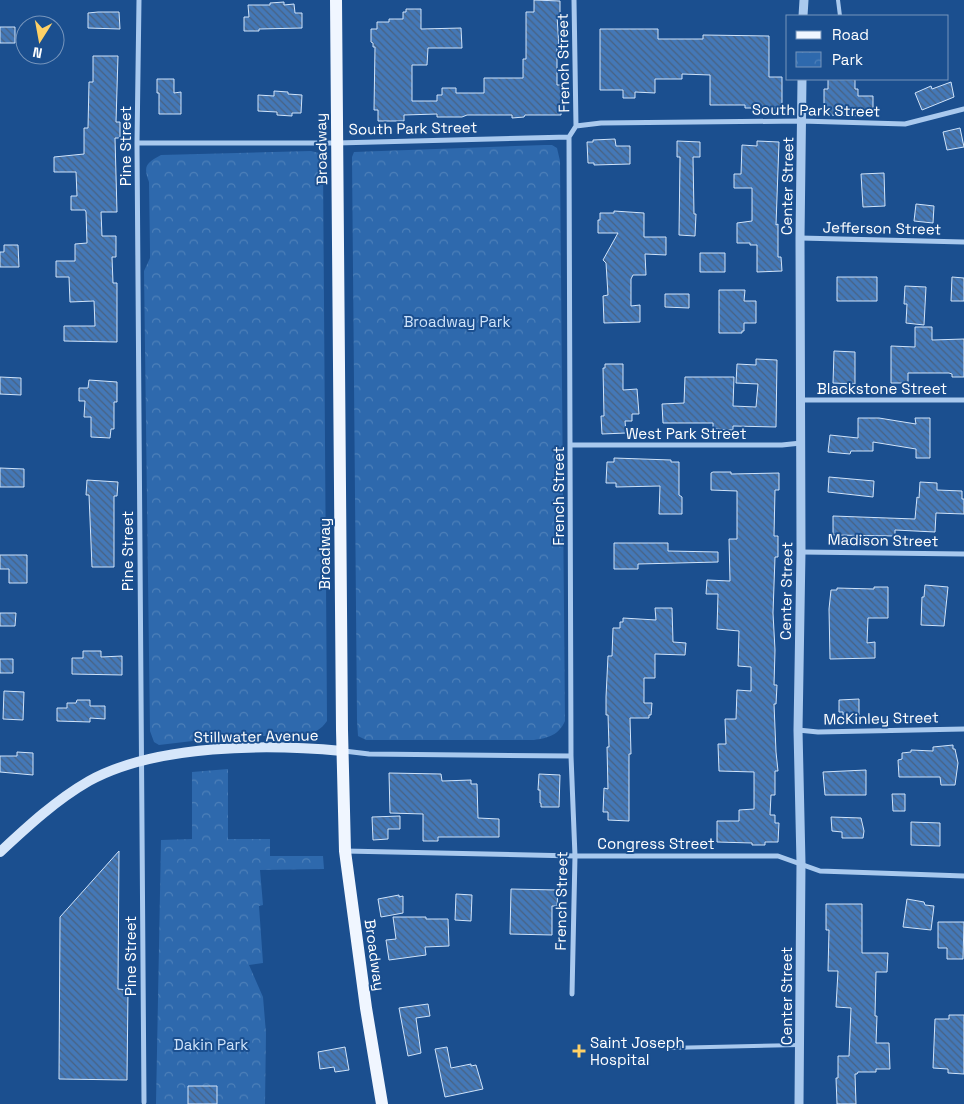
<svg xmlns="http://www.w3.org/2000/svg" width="964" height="1104" viewBox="0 0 964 1104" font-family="'Space Grotesk',sans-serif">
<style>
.park{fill:url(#park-crowns)}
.building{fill:url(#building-back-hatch);stroke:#cfe3fa}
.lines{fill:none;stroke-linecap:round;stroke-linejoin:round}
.service{stroke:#a9c9ee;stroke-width:4}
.minor{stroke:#a9c9ee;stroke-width:5}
.tertiary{stroke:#a9c9ee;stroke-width:9}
.secondary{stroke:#d6e6fa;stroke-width:10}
.primary{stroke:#f0f6ff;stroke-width:12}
.poi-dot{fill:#ffd166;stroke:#1b4f8f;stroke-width:2}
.labels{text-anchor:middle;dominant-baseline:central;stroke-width:4;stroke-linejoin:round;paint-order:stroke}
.street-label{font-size:15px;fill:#fff;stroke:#1b4f8f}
.park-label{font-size:15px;fill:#cfe3fa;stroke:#1b4f8f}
.poi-label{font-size:15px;fill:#fff;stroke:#1b4f8f;text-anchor:start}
</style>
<defs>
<pattern id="park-crowns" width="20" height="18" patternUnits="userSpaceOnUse" patternTransform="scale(1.25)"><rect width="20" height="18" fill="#2e69ad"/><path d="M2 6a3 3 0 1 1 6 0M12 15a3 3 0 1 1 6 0" fill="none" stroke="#4d80b9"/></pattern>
<pattern id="building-back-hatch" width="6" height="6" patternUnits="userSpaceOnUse" patternTransform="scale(1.25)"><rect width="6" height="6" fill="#4478b7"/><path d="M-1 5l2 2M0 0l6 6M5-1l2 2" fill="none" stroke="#486282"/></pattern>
</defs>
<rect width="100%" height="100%" fill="#1b4f8f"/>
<path class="park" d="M545,145H552L557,148L560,161L565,721C559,735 548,738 534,740H366L358,736L357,720L352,157L354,152Z
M311,151L319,153L322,156L323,163L327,721C321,730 314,733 303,735L226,737L159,745L154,742L150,731L144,271L150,258V250L149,182C143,166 146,163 161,155Z
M228,769V839H270V856H323L324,869L260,870L263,905L259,906L263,963L249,965L263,997L266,1033L265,1104H156L161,840L192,839V772Z"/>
<path class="building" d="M534,0L560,1V15H557L559,48H557V85H562L561,115H525L524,117L512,118V115H467L462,117H437V114L404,115V121H378V110H374L375,47H373V43L371,42V29H377V22H389V19H403V12H406V9H421V29L461,28L462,48H428L427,65H412V101H437V95H442V88H456V93H484V78H523V59H526V12H534Z
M284,2V5L294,4L295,13H302V28L259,29V31H244V17H249L248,5H270V3Z
M98,12H119L120,29L88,28V13Z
M0,27H15V43H0Z
M600,29H658V39H703V35L769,36V77H782V108H745V105H710V75L682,74V79H655V93L635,92V98H623V90H600Z
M93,56H118L116,122H120V138H115L117,212H101L102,236H116V257H112L113,283H117V342L64,341V326H95L94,301L70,302L69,277H56V261H75V244L87,243L86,212L85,210H71V196H77L76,172H54V157L84,154V128H88L89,82H93Z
M157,79H174V93L181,92V114H159V93H157Z
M828,79H855V89H858V96H873V116L824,115V89H828Z
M951,82L954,97L922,110L915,93L931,86L932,89Z
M274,91L288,92V94L302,95L301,113H292V116L277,115V112L258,111V95L274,96Z
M960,128L964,147L947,150L943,132Z
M615,139L616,146H630V164L594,165V163H588L587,142H593V140Z
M677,141L700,142V157H693L694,214H696L695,236L679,235L680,157H677Z
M757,141L779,142L776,225L778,224V257H781L782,271L757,272V245H750V243H737V223L752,221V188H734V174H741L742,145L757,146Z
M884,173L885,206L863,207L861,174Z
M916,204L934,206L933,223L914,221Z
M614,211L644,213V237H666V255L645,254L646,275H633L631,279V306L640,305V322L604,323L603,296L608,295L606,263L603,260L618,233H598V220H600V213H614Z
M4,245H18L19,267H0V252H4Z
M700,253H725V272H700Z
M837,277H877V301H837Z
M952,277L964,278V301H951Z
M905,286L926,287L924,325L906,323L907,304H904Z
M719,290H745L744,301H756V323H744V331H742V333H719Z
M665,294H689V308L665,307Z
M915,327H932V340L964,339V377H952V374L949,373H908V383H891V346L915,347Z
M834,351L855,352V384L833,383Z
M756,359L777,360L776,427L733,426V430L713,429V423H663L662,404L684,403L685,377H734L733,406L756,407L758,384L736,383L737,364L756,365Z
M605,364H623V390L637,389L639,414H632V421H625L626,433L602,434L601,416H604L603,368H605Z
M0,377L21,378V395L0,394Z
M89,380L117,382V402H114V429H111L110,438L91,437V417H84L85,401H79V388H88Z
M858,418H879L916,424L915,418H930V458H916V449L873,442V451H851L850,454L828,452L830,435L858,438Z
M614,458L671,460V462H679V495L682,497V514H659L660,486L616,487V483H606L607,462H614Z
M0,468L24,469V487H0Z
M713,472H731V474L779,473V490H775L774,536H778V557H775L773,613L775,650L774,685H777L776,704H774L776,752L778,771H775V795H771L770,815H775V823H779L778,842H765V845H752V843L717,842V821H739V810L754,809V772L719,771L718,744H726L725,719H736L737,690L751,691V667L738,666L739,631L717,629L718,594H706L707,580L730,581L729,539H737V491L711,490V473Z
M829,477L874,481L873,497L828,492Z
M87,480L118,482L117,496H114V567H92L89,495H86Z
M920,482L937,483V490L962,491V499H964V514L936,513L935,532L895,530V536L833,535V516L915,519L917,497L919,498Z
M614,543H668V551L718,552V562L638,564V569H614Z
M0,555H27V583H9V569H0Z
M925,585L948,587L944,626L921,625L922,597H924Z
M874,587H888V618H868L867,643L875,642V658L830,659L829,609L831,590H837V588L874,589Z
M655,608H672L673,642L686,643L685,655L655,654V678H644V703H652L651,715H649V718H630L631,754H629V821L608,820V812H603L604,788L608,789L607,747H609L608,715H606V697L608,656H612L613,628H620V622H623V618L656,620Z
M0,613H16L15,626H0Z
M83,651H101V657L122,656V675L72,674V658H83Z
M0,659H13V673H0Z
M4,691L24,692L23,720L3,719Z
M859,699V716L843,717V712H839V700Z
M77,700H90V706H105V719L90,718V722L57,721V708H67V703H76Z
M953,745V749H955L958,763L955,785H941L940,777H899L898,760L902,759V753L911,752V750L933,751V747Z
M17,752L33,753V775L0,772V756H17Z
M866,770V795H825L823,772Z
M389,773L441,774L442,781L471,780V784H477L478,818L499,819V837H438V841H423V814L390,813Z
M539,774L560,775L559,807H541V803H540V790H538Z
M892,794H905V811H893Z
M400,816V829H388V839L373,840L372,817Z
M831,817L861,818L864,831L863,838H842V832L832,831Z
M911,822L940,823V846L911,845Z
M119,851L118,989L128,990L127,1080L59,1079L60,917Z
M511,889L558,890L557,906H552V935L510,934Z
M456,894L472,895L471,921L455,920Z
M399,895V897L403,896V913L381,917L378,899Z
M907,899L924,902L925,905L934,906L931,930L903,927Z
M826,904H862V953H888L887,972H876L875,1016H877L876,1043H889L890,1069H876V1072H858L857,1074H855L856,1104H837L836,1078H838V1056H849L851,1008L836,1007L838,971H828L829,930H826Z
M393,917H426V919H448L449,946L425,947L426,955L389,960L386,940L396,939Z
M938,922H964L963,959H947V948H938Z
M428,1004L430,1016L416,1018L421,1053L408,1056L399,1008Z
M949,1015H964V1074L948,1073V1069L933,1068L935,1019H949Z
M345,1047L349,1070L335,1072L334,1067L320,1069L318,1052Z
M447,1047L451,1068L471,1064V1066L476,1065L483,1089L445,1097L435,1049Z
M188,1086H217V1104H188Z"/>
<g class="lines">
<path class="service" d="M838,0L840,16
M667,1048L799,1045"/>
<path class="minor" d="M139,0L137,143L144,1102
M576,126L601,123L801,121L905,124L964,109
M137,143H337L569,137
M800,238L964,242
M801,400H964
M571,445H782L801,443
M801,552L964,554
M798,730L818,732L964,729
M344,751L369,754L571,756
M345,851L575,856H778L820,871L964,876
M572,994L575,856L571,756L569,137L576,126L574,0"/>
<path class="tertiary" d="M803,16L804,0
M799,1104L801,863L798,730L801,552L800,238L802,79"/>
<path class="secondary" d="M0,852C28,826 56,800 89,781C156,744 267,744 342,751"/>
<path class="primary" d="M336,0L342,730L345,851L366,1008L382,1104"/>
</g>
<path class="poi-dot" d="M576.5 1043.5h5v5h5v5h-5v5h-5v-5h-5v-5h5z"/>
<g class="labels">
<g class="street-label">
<text transform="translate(563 63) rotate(-91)">French Street</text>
<text transform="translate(816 110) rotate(1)">South Park Street</text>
<text transform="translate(413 128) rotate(-1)">South Park Street</text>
<text transform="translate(125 146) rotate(-90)">Pine Street</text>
<text transform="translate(321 149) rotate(-91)">Broadway</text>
<text transform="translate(787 186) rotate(-89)">Center Street</text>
<text transform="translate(882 228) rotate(1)">Jefferson Street</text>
<text x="882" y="388">Blackstone Street</text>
<text x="686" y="433">West Park Street</text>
<text transform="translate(558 496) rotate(-90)">French Street</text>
<text transform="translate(883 540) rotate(1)">Madison Street</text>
<text transform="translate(127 551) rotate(-90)">Pine Street</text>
<text transform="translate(324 554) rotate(-90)">Broadway</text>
<text transform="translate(786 591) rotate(-89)">Center Street</text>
<text transform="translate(881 718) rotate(-1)">McKinley Street</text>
<text transform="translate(256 736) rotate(-1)">Stillwater Avenue</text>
<text x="656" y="843">Congress Street</text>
<text transform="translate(561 901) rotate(-89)">French Street</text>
<text transform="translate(375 955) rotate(82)">Broadway</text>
<text transform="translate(130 956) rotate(-90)">Pine Street</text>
<text transform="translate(786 996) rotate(-90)">Center Street</text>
</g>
<g class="park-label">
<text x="457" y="321">Broadway Park</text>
<text x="211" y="1044">Dakin Park</text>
</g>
<g class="poi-label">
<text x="590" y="1042">Saint Joseph<tspan x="590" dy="17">Hospital</tspan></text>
</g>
</g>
<rect x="786" y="15" width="162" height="65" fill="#1b4f8f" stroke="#7695bc"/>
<rect x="796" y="31" width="25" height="8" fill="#f0f6ff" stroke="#7695bc"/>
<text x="832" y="40" font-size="15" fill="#ffffff">Road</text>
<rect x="796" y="52" width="25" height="15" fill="url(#park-crowns)" stroke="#7695bc"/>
<text x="832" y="65" font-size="15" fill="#ffffff">Park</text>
<g transform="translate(40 40) rotate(191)"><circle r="24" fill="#1b4f8f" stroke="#7695bc"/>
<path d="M0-4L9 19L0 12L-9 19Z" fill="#ffd166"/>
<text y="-8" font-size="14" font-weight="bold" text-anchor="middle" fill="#ffffff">N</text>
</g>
</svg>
